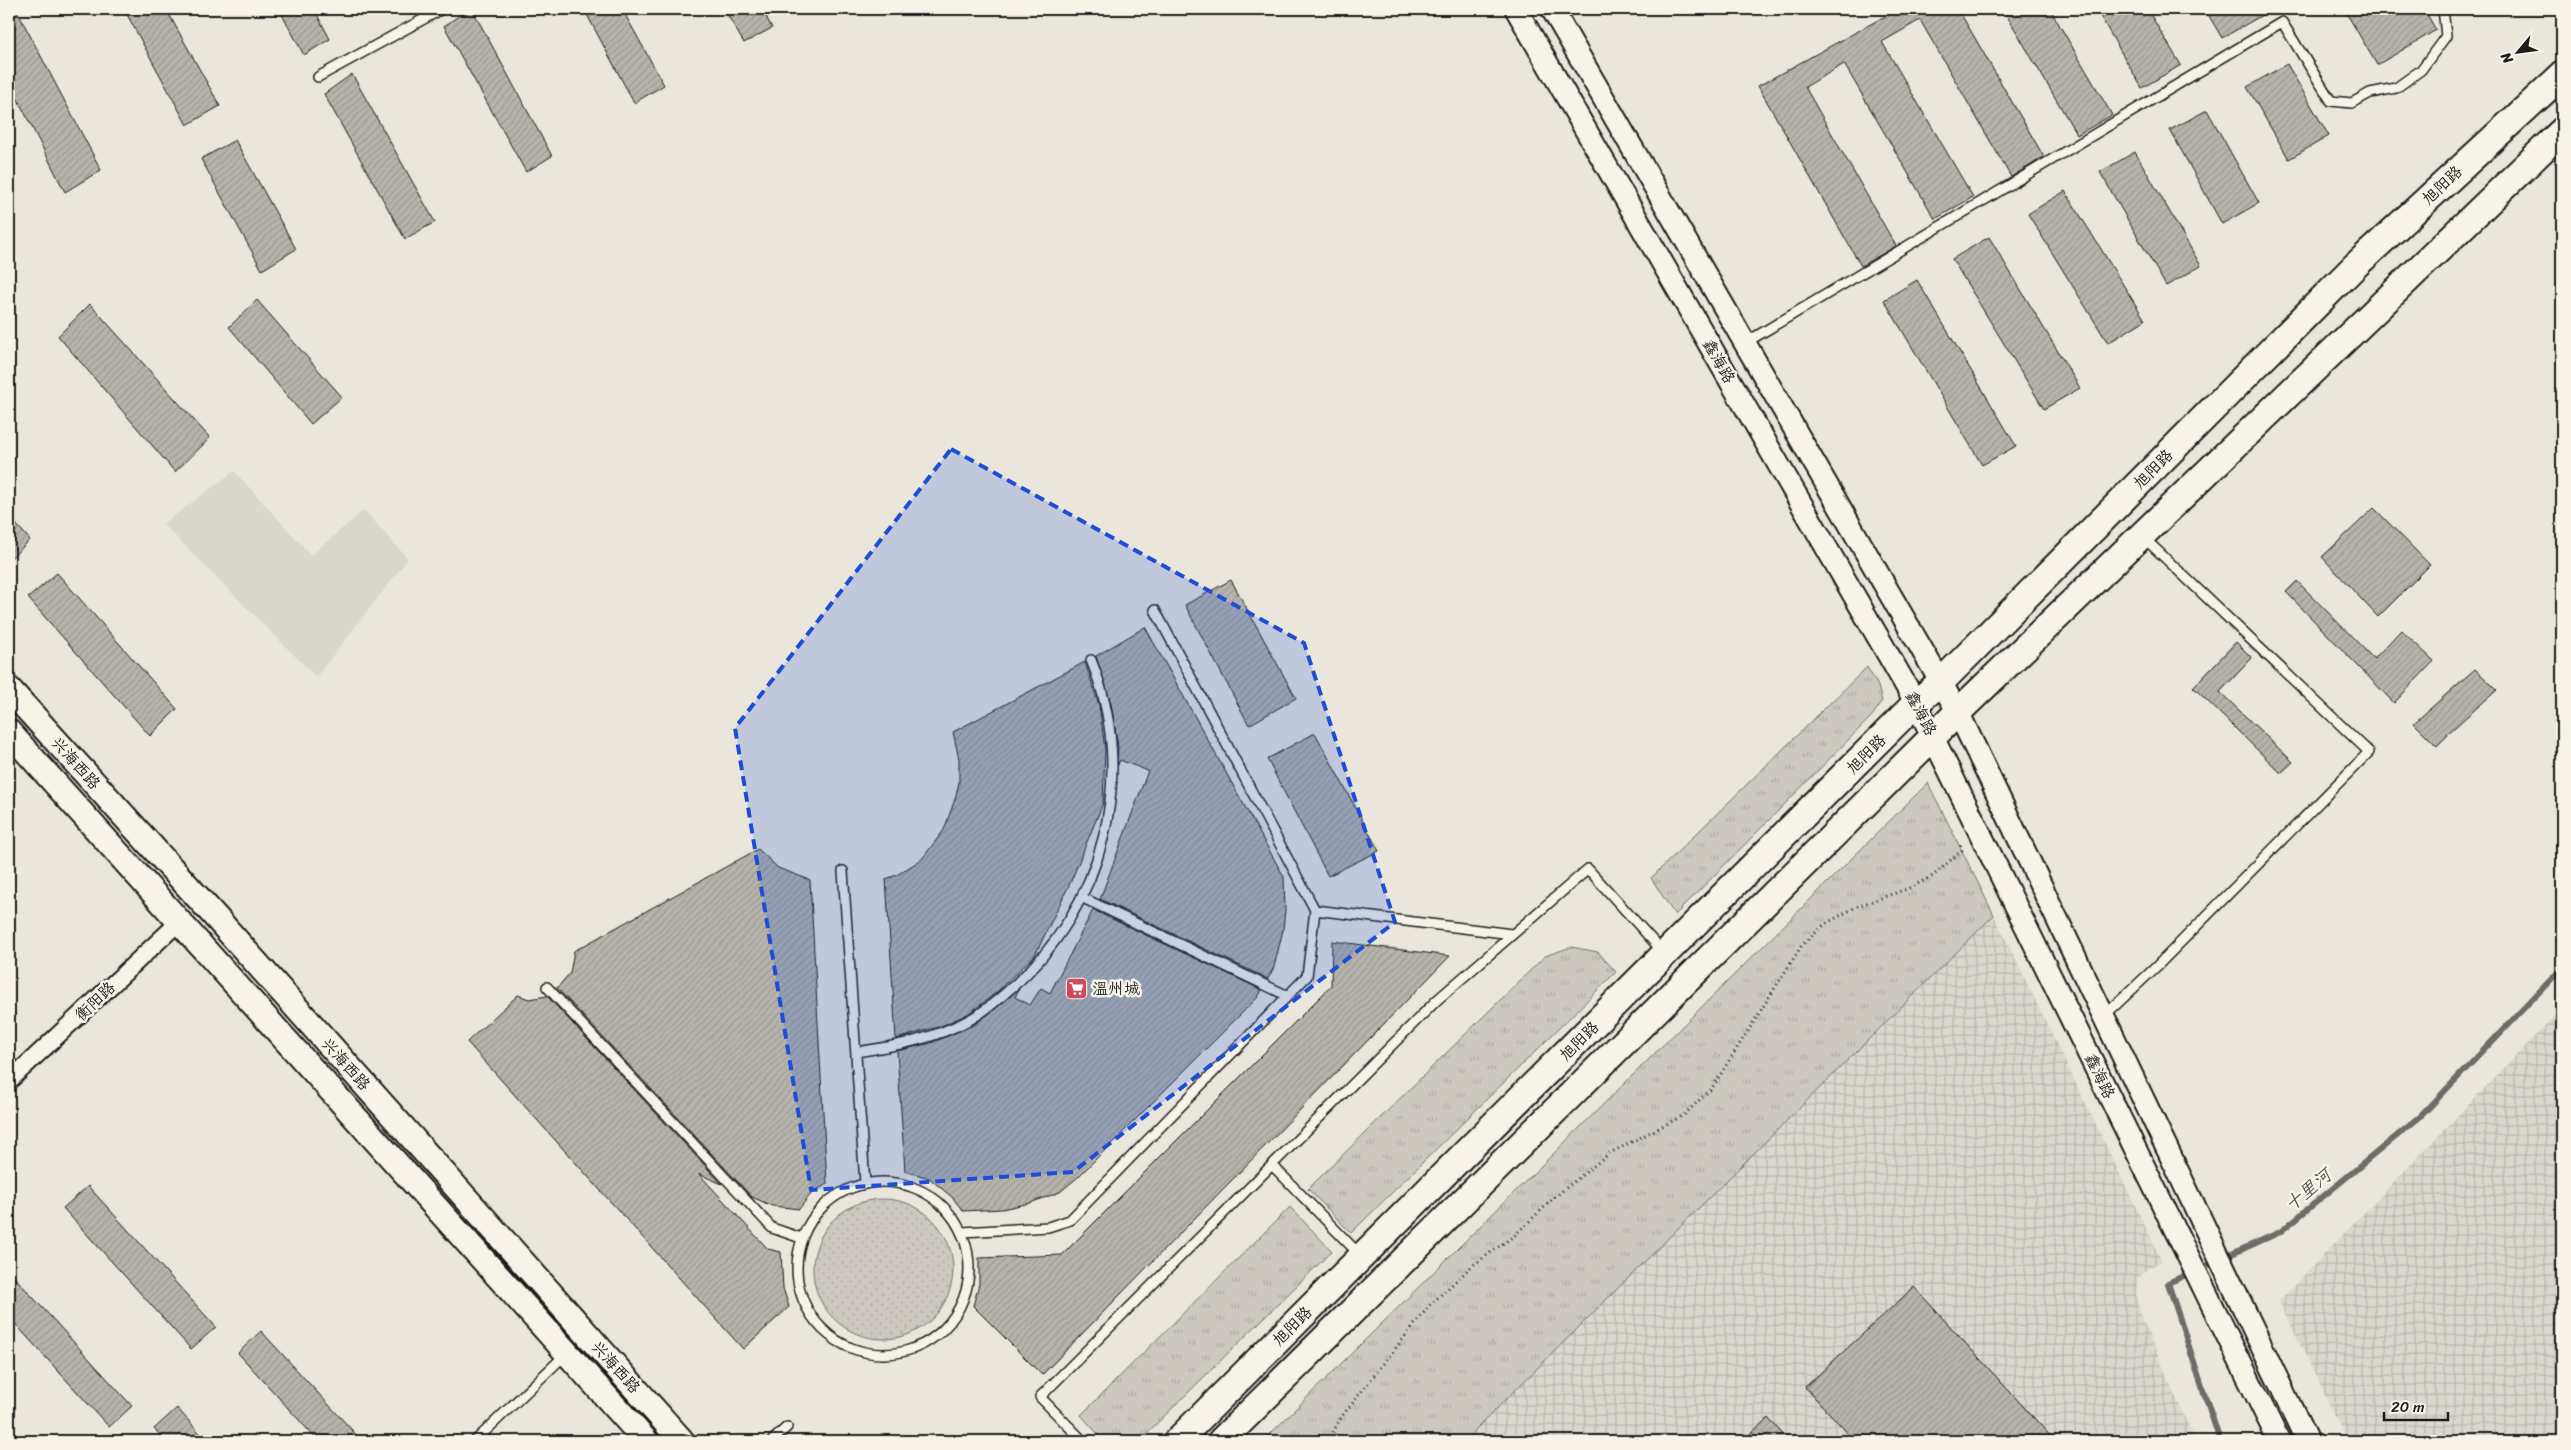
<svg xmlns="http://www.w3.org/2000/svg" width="2571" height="1450" viewBox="0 0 2571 1450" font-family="Sriracha,'LXGW WenKai TC',sans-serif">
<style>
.built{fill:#dad7ce}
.industrial{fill:url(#industrial-grid)}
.grass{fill:url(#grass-tufts);stroke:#74726e}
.garden{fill:url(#garden-dots);stroke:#74726e}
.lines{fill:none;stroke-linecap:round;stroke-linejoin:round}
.stream{stroke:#6d6c68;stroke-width:6}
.building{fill:url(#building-hatch);stroke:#1c1c1c}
.service-casing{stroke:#1c1c1c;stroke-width:12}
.minor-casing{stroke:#1c1c1c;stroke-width:20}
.tertiary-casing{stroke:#1c1c1c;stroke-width:25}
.secondary-casing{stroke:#1c1c1c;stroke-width:28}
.primary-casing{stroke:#1c1c1c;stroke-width:30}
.path{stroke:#1c1c1c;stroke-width:3;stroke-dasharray:1 4;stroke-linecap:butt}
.service{stroke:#f7f3e8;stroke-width:9}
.minor{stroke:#f7f3e8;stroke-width:16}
.tertiary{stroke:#f7f3e8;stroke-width:21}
.secondary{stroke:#f7f3e8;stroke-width:24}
.primary{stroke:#f7f3e8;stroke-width:26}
.marked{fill:#1d4ed8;fill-opacity:0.2;stroke:#1d4ed8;stroke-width:4;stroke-dasharray:10 6;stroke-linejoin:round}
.labels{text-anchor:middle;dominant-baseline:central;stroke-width:5;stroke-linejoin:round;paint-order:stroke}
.street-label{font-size:16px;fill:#1c1c1c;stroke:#f7f3e8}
.poi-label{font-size:16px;fill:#1c1c1c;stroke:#f7f3e8;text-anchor:start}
.water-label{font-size:18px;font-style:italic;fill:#52514e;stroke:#f7f3e8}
</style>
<defs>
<pattern id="industrial-grid" width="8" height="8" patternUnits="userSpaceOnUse" patternTransform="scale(1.25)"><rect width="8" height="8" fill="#dad7ce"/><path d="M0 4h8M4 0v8" fill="none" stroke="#bab8b0"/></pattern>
<pattern id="grass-tufts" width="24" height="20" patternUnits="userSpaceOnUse" patternTransform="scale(1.25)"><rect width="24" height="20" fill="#ccc8c0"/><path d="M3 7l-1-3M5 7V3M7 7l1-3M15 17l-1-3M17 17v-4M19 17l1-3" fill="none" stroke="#afaba4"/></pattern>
<pattern id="garden-dots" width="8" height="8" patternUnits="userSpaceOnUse" patternTransform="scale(1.25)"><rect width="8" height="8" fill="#ccc8c0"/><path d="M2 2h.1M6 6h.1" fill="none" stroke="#afaba4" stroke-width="1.8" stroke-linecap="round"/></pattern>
<pattern id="building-hatch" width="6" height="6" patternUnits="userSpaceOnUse" patternTransform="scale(1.25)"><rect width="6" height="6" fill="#b6b4ac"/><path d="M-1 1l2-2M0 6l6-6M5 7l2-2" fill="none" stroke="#9c9a93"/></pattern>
</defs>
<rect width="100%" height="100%" fill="#eae6dc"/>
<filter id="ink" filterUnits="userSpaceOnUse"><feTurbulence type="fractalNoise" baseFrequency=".02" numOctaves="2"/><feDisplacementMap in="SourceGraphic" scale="10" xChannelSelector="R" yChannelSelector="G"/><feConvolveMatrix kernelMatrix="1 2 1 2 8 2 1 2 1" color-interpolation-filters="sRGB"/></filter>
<g filter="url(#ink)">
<path class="built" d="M234,471L311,555L364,510L408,559L316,677L163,524Z"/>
<path class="industrial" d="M1994,915L2162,1261L2148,1268L2138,1278L2136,1295L2142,1319L2195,1441H1463Z
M2562,1008V1441H2347L2279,1301Z"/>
<path class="grass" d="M1867,667L1878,686L1882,701L1872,716L1675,915L1651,878Z
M1928,783L1994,915L1464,1441H1263Z
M1571,947L1598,952L1616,972L1351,1233L1308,1189L1545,956Z
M1290,1207L1332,1251L1139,1441H1104L1081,1415Z"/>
<path class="garden" d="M813 1269a70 70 0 1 1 140 0a70 70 0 1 1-140 0Z"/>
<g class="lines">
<path class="stream" d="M2220,1441L2168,1283L2280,1232L2421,1116L2562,968"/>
</g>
<path class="building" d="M9,9H16L101,170L65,192L9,82Z
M124,9H166L220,106L187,125Z
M279,9H314L330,39L304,55Z
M469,9H472L552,156L526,172L444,26Z
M584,9H622L664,85L634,103Z
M724,9H762L772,28L744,43Z
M1898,9H1958L2044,157L2011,177L1920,20L1882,42L1973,197L1935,219L1844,64L1805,87L1896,246L1861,266L1758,86Z
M2003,9H2050L2112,115L2077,135Z
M2096,9H2147L2181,65L2142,88Z
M2205,9H2273L2222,38Z
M2344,9H2424L2436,30L2377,65Z
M2287,64L2329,136L2289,159L2247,87Z
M352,74L435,222L405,239L324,94Z
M2207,110L2259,203L2222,224L2170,130Z
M235,140L296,249L262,270L201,159Z
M2135,152L2201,266L2166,286L2100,172Z
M2065,191L2145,320L2108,343L2028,214Z
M1989,237L2080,388L2044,409L1952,259Z
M1917,280L2016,446L1982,465L1884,300Z
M257,300L342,397L311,424L229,327Z
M90,304L210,438L175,472L58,336Z
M2374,508L2430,565L2378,617L2322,557Z
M9,516L30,540L9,560Z
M57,573L177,709L150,736L28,598Z
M1231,580L1296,698L1249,725L1185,605Z
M2297,581L2374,659L2401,630L2434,661L2394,703L2286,592Z
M1145,627L1284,877L1285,910L1283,930L1274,967L1268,979L1100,899L1148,771L1120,760L1117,767L1118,747L1111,703L1096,656Z
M2236,642L2252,658L2220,692L2293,762L2281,773L2193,687Z
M1085,662L1099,705L1105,749L1103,803L1071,881L1035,955L997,992L968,1014L941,1026L896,1039L886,879L897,875L922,859L944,830L955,799L959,783V759L953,732Z
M2475,669L2497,690L2447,734L2448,735L2437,746L2414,723Z
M1315,733L1379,851L1328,876L1267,759Z
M758,849L778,868L810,880L827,1184L811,1194L799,1209L772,1206L752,1197L557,988L570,973L574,951Z
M1093,910L1262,990L1258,997L1078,1177L1060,1192L1030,1203L1002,1209L963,1211L953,1198L929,1178L905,1171L897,1051L931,1043L974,1025L1019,989L1015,997L1030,1005L1041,988L1050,993Z
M1332,941L1450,956L1042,1375L973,1306L979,1284V1258L1062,1255L1331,986Z
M518,995L529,999L547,996L722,1184L699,1174L768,1249L781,1252L783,1288L789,1307L743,1349L467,1042Z
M88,1186L216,1327L191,1349L63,1208Z
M9,1271L132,1406L109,1427L9,1317Z
M1914,1287L2055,1441H1855L1805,1387Z
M261,1331L362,1441H318L238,1353Z
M177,1408L207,1441H166L154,1429Z
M1768,1418L1789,1441H1742Z"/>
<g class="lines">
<defs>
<path id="service" d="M318,77L442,9
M1745,343L2282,22L2331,101L2352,103L2370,93L2396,88L2421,70L2446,36L2443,9
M843,871L865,1183
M1083,898L1288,996
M1315,910L1512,934
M547,987L772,1228L801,1238
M2104,1016L2157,966L2369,752L2143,537
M856,1052C897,1046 934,1039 971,1019C985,1011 998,1000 1010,989C1104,909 1138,774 1091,660
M1272,1165L1360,1255
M797 1268a86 86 0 1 1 172 0a86 86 0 1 1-172 0Z
M962,1232L1048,1227L1070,1220L1307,976L1315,910L1155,610
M475,1441L567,1353
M772,1441L787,1427
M1083,1441L1040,1397L1437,1000L1588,869L1663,952"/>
<path id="minor" d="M9,1081L180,921"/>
<path id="tertiary" d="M1516,9L1916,703L2279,1441
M1552,9L1958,712L2307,1441"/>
<path id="secondary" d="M9,689L212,913L682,1441
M9,732L646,1441"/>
<path id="primary" d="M1177,1441L1916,703L1941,682L2356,265L2562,75
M1221,1441L1958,712L2562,131"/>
</defs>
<use href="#service" class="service-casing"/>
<use href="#minor" class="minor-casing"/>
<use href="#tertiary" class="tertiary-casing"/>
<use href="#secondary" class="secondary-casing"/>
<use href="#primary" class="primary-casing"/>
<path class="path" d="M1328,1441L1342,1416L1430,1305L1472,1266L1515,1235L1556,1196L1610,1153L1684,1115L1712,1088L1802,945L1825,924L1858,906L1907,889L1933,876L1962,850L1960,844"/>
<use href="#service" class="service"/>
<use href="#minor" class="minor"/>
<use href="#tertiary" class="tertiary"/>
<use href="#secondary" class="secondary"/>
<use href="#primary" class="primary"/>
</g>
</g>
<path class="marked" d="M951,449L1304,643L1395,922L1073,1172L811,1190L735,728Z"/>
<defs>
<symbol id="supermarket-square" viewBox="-11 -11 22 22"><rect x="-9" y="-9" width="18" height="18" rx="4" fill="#d1495b" stroke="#f7f3e8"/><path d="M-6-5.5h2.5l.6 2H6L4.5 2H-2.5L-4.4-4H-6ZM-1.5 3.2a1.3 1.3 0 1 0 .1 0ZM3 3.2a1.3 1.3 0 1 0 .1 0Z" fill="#fff"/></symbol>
</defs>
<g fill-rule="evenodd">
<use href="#supermarket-square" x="1064" y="976" width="25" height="25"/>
</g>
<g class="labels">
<g class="street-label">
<text transform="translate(2442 185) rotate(-43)">旭阳路</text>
<text transform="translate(1719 361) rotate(60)">鑫海路</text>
<text transform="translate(2153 469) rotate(-45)">旭阳路</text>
<text transform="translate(1921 713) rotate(62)">鑫海路</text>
<text transform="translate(1866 754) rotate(-45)">旭阳路</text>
<text transform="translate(76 763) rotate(48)">兴海西路</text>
<text transform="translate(95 1001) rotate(-43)">衡阳路</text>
<text transform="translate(1579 1041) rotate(-45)">旭阳路</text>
<text transform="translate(346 1064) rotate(48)">兴海西路</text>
<text transform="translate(2100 1076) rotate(64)">鑫海路</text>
<text transform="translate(1292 1326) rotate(-45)">旭阳路</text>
<text transform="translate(616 1367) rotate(48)">兴海西路</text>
</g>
<g class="poi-label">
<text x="1092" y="988">温州城</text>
</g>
<g class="water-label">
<text transform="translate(2308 1190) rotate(-40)">十里河</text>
</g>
</g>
<rect width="2571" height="1450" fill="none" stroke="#f7f3e8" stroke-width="30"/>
<rect x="15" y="15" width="2541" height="1420" fill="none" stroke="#1c1c1c" stroke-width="2" filter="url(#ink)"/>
<g transform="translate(2518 52) rotate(241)" stroke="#f7f3e8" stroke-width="4" paint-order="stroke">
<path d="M0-4L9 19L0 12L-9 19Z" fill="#1c1c1c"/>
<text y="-8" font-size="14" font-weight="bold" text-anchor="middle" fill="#1c1c1c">N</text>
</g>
<path d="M2384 1412v8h64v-8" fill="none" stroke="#1c1c1c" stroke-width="2.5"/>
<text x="2391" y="1412" font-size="15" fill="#1c1c1c" stroke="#f7f3e8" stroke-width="4" paint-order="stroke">20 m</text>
</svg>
